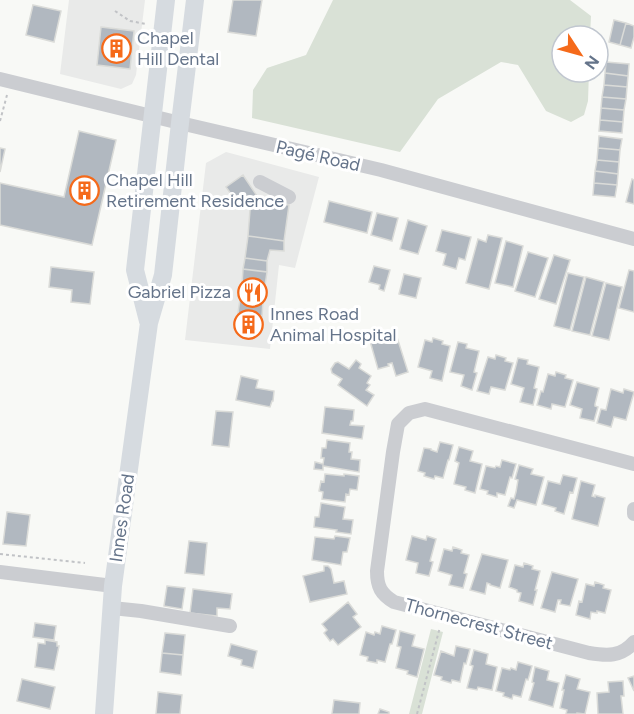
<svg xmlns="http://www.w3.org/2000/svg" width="634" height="714" viewBox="0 0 634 714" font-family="Figtree,sans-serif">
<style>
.built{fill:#e9eae9}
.green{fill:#d9e1d6}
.building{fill:#b1b8c0;stroke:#dadbd8;stroke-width:1.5}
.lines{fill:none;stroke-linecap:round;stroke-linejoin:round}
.path{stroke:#c1c3c6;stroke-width:2;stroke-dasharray:3 3;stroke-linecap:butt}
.minor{stroke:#cbcdd1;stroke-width:14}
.major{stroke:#d6dbe0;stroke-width:18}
.labels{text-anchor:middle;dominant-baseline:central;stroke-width:6;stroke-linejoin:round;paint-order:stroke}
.poi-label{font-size:18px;fill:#65748a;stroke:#fff;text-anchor:start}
.street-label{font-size:18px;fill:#65748a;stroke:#fff}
</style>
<rect width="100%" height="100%" fill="#f8f9f6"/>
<path class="built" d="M69,0H145L136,75L132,84L121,89L60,74Z
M226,152L319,177L295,268L279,265L270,349L185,340L206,163Z"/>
<path class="green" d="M333,0H570L591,16L590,36H562V72H589L588,101L584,115L571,122L546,111L518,65L501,62L438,99L400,152L252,118L253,90L267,68L306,55Z
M431,629L443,632L422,714H409Z"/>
<path class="building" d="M233,0H262L256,36L228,32Z
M33,5L61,11L54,42L26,35Z
M614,20L626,23L620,45L609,42Z
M626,23L634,26V37L631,48L620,45Z
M101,27L134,31L130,69L97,65Z
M606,62L629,64L628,76L605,73Z
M605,73L628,76L627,87L604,85Z
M604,85L627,87L626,99L602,97Z
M602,97L626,99L624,110L601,108Z
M601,108L624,110L623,122L600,120Z
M600,120L623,122L622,133L599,131Z
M79,131L116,140L92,245L0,225V183L64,197Z
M599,136L622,139L620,150L598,148Z
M0,148L5,149L0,172Z
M598,148L620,150L619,162L597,160Z
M597,160L619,162L618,174L595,171Z
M595,171L618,174L617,185L594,183Z
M243,175L257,196L240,207L226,187Z
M632,179L634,180V204L626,202Z
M594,183L617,185L615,197L593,195Z
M329,201L372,212L367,233L324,222Z
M261,202L289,205L284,241L248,236L250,210Z
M377,213L398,218L392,241L371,235Z
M408,220L427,226L418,254L400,249Z
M442,230L471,237L465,260L459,258L456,269L443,265L446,254L436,251Z
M488,235L502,238L489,289L466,283L478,239L486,242Z
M248,236L284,241V251L270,250L267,261L245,258Z
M506,241L523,246L513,287L495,283Z
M528,252L548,258L535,297L515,291Z
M554,255L570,260L556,304L539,299Z
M245,258L267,261V272L243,269Z
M374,266L390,270L384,291L379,289L380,285L369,282Z
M51,267L94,272L90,304L71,302L72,290L49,287Z
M243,269L267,272L265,286L242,284Z
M629,270L634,271V312L619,308Z
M568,273L584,277L570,330L554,326Z
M404,274L421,278L416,298L399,294Z
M586,277L604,282L590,335L572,331Z
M606,283L622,287L609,340L592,336Z
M242,284L265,286L263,301L240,299Z
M240,299L263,301L262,316L238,313Z
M238,313L262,316L260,334L236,331Z
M396,334L408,372L396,376L392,363L388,364L389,366L378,369L370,341Z
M433,338L443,341L442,344L450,346L442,381L430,378L432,371L418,367L425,340L432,342Z
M458,342L467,344L466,348L479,351L474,372L477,373L472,390L461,386L464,375L450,372Z
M496,355L506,358L505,361L513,363L505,390L491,387L489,394L477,391L488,357L495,359Z
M518,358L528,360L527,364L539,367L534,388L537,389L533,405L520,402L524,388L511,384Z
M356,360L361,364L359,368L371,376L367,383L370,385L366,390L374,395L367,406L338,385L342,379L332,373L331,369L335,363L338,362L349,369Z
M556,372L566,375L565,378L573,380L565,407L552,404L551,409L537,405L541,391L543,392L548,374L555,376Z
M241,376L258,380L256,388L274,391L273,401H272L270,407L236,400Z
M577,382L599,388L595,404V406L598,407L594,421L580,418L582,409L570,405Z
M611,389L623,393L624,389L634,392L626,420L614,417L611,427L597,423L601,409L606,410Z
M325,407L354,410L353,421H351L350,425L364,426L362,439L322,433Z
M216,411L233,412L229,447L212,445Z
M327,440L350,443L349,452H352L351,459L360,460L359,472L323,466V470L314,469L315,462L323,464L324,458H321L322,448H326Z
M440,442L453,445L449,460H448L443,478L435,476L434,479L424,476L425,473L418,471L424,448L431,449V450L437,452Z
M459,447L473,451L470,461L482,464L475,493L465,490L466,487L454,484L459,463L455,461Z
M502,460L516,464L512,478L510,477L505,495L497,493V497L487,494L488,491L480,489L486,466L495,468L496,466L500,467Z
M519,465L533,469L531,474L544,477L536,505L517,500L514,508L508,506L511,498L514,499L516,492L518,480L515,479Z
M325,474L344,476V474L359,476L357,490L350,489L349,495L346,494L345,502L322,499L323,492L319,491L321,481L324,482Z
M563,475L577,478L573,493L570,492L564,514L555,511L556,508L542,504L548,481L560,484Z
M581,481L595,485L592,496L595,497V495L605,498L598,526L572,519Z
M321,503L345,507L343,519L353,520L351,534L336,532L337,530L314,527L315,517H319Z
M7,512L30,515L26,546L3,544Z
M335,536L350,538L347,552H343L341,565L312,560L315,537L334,539Z
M412,536L426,540L427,536L436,539L430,561L433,562L429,576L416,573L418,563L406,560Z
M189,541L207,543L204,575L185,573Z
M453,547L462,550L461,553L469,555L464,573L467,574L463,588L449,585L452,575L438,571L444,549L452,551Z
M482,554L508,560L500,588L490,585V584L487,583L485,594L470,590Z
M524,563L533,566L532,569L540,571L535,590H537L533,605L519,601L521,593L517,592V590L509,587L515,565L523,567Z
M324,566H328L331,569L334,583L344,581L347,594L310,602L303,576L324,571Z
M552,572L578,579L570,606L560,604L561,600H558L555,612L541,608Z
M595,582L604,585L603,588L611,590L605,613L597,611V613L591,612L590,619L576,615L579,601L582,602L586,584L594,586Z
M167,586L185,588L182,609L164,606Z
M193,589L232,594L230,609L217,608V616L190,613Z
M348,602L357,614L353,617L361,627L338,645L333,639L330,641L324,633L327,630L322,624Z
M35,623L56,626L54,640L33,637Z
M382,626L396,630L392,644H390L385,662L377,660V663L367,661L368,657L360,655L366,632L374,635L375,632L380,634Z
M400,631L415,635L412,646L424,649L417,677L407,674L408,671L396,668L401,647L397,646Z
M165,633L185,635L183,655L162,653Z
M45,640L57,642V646H59L54,670L35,667L38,643L45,644Z
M231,644L257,651L253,668L241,665L242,660L228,656Z
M456,646L470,649L466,664L464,663L460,682L452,680L451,683L441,680L442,677L434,675L441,651L454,656Z
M474,650L488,654L486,664L497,667L492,690L478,687L477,690L467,688L473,666L470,665Z
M162,653L183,655L181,675L160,672Z
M518,662L532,666L528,680L526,679L521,697L513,695L512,699L503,696L504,693L496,691L502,668L510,670L511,668L516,670Z
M535,667L549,671L547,680L559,683L553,707L529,700L534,683L532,682Z
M566,675L580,679L577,689L590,692L585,714L577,713V714H566L567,710L560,708L564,690H562Z
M634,676V691L628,678Z
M22,679L55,687L50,709L17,701Z
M623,681L624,696H621L623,714H598L597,693L609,692L608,682Z
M158,692L182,695L180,714H156Z
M334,700L360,703L359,714H332Z
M380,709L389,712V714H378Z"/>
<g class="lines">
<path class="path" d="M115,11L130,21L146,24
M0,121L7,95
M0,554L85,563
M417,714L440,627"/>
<path class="minor" d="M0,79L180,123L381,170L634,239
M260,182L289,197
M634,464L425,409L409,413L398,424L393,452L377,571C377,587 381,594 394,602L589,653C607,656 621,657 634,642
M634,509V514
M0,572L113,586
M112,608L141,611L230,626"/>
<path class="major" d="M148,321L135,270L166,0
M104,714L113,586L149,323L163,275L180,123L195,0"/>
</g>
<defs>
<symbol id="building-ring" viewBox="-11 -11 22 22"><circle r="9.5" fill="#fff" stroke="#f56a1a" stroke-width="1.5"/><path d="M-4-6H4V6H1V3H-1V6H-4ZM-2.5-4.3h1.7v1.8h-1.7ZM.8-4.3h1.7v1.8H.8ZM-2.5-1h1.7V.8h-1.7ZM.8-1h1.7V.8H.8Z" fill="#f56a1a"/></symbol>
<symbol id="restaurant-ring" viewBox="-11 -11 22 22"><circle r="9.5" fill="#fff" stroke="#f56a1a" stroke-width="1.5"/><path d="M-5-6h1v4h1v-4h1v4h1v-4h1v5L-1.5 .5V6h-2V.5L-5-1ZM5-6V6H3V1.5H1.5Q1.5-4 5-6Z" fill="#f56a1a"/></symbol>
</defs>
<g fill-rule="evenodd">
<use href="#building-ring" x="100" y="32" width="33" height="33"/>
<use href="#building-ring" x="68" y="174" width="33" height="33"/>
<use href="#restaurant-ring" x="236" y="276" width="33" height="33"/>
<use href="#building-ring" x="232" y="308" width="33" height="33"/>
</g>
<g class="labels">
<g class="poi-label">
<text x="137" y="38">Chapel<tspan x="137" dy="21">Hill Dental</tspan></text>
<text x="106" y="180">Chapel Hill<tspan x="106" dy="21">Retirement Residence</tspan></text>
<text x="231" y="292" text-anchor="end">Gabriel Pizza</text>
<text x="270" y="314">Innes Road<tspan x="270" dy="21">Animal Hospital</tspan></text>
</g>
<g class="street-label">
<text transform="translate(318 156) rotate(13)">Pagé Road</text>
<text transform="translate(122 518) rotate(-82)">Innes Road</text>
<text transform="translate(479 624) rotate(15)">Thornecrest Street</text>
</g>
</g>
<g transform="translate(580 54) rotate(126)"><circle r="28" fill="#ffffff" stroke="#c1c7d0" stroke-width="1.5"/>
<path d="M0-4.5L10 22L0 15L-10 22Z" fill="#f56a1a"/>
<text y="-9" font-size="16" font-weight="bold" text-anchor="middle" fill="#65748a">N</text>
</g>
</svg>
